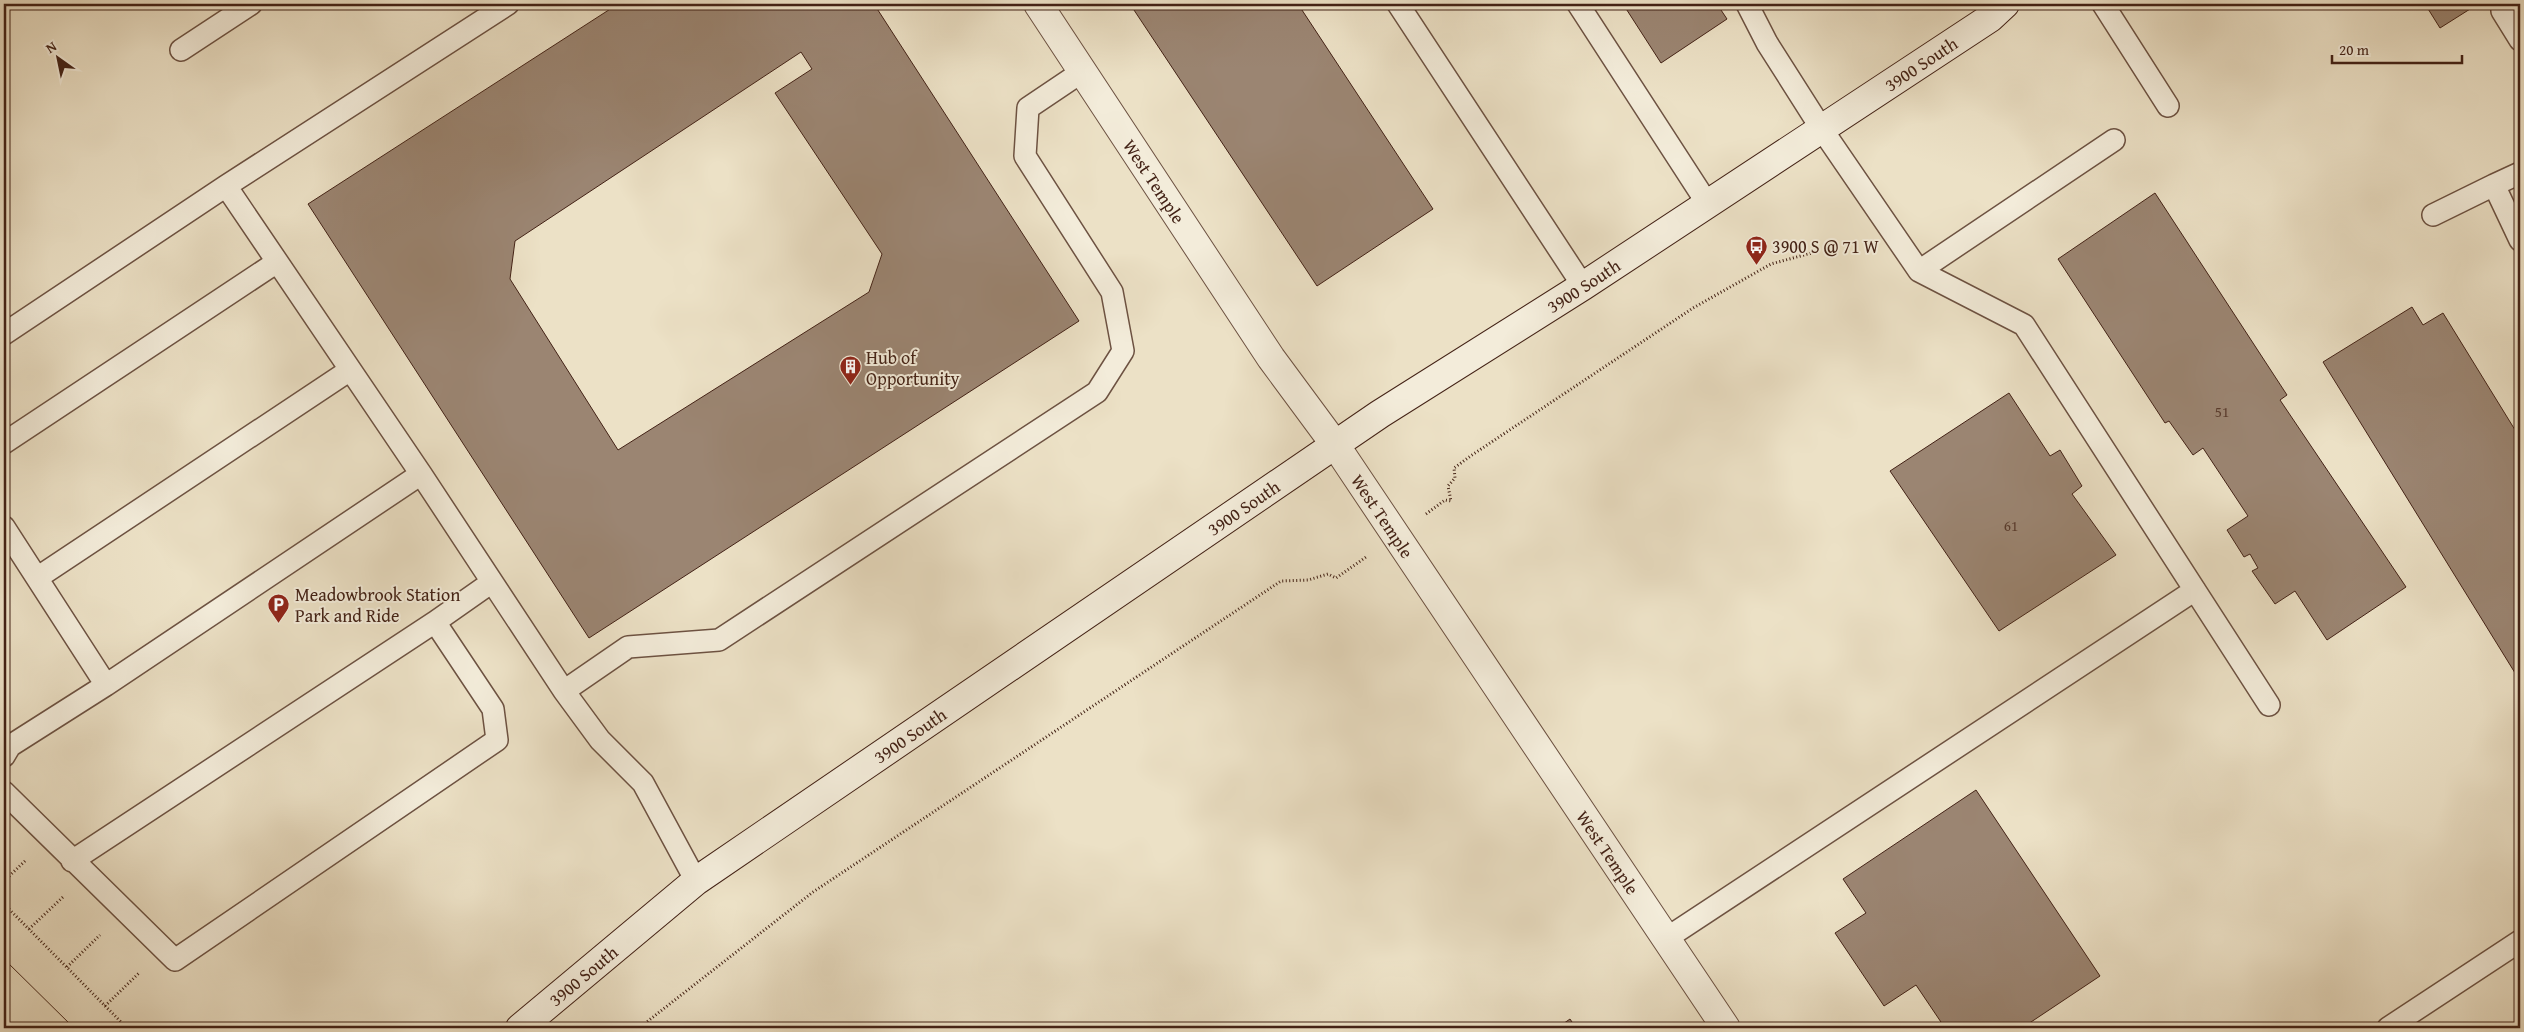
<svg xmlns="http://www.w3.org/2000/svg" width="2524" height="1032" viewBox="0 0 2524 1032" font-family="'Gentium Book Plus',serif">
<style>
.building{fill:#9b8572;stroke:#432216;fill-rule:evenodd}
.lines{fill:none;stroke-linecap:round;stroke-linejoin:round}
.service-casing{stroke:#6d5242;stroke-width:24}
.minor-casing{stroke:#6d5242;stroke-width:30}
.tertiary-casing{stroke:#6d5242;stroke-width:30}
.secondary-casing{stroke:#432216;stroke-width:30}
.path{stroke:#432216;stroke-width:3;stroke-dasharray:1 2.5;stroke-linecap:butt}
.service{stroke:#f3ecda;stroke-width:21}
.minor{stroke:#f3ecda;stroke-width:28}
.tertiary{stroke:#f3ecda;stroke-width:28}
.secondary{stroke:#f3ecda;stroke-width:28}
.tram{stroke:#432216;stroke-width:1}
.labels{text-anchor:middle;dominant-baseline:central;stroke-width:4;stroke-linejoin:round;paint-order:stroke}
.number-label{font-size:15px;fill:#593b2d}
.street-label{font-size:18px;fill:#432216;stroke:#f3ecda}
.poi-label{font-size:18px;fill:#432216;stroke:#f3ecda;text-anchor:start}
</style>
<rect width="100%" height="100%" fill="#ece1c6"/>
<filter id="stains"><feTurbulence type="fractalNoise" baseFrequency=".004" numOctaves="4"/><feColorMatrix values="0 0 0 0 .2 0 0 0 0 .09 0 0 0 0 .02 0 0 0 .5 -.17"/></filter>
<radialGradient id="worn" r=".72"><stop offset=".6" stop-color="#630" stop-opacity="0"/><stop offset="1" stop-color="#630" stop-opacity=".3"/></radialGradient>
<path class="building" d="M618,4H874L1079,321L589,638L308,204ZM801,52L812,69L775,93L882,254L869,292L618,450L510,279L515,241Z
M1130,4H1298L1433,209L1317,286Z
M1623,4H1717L1727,19L1661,63Z
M2425,4H2478L2440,28Z
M2155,193L2287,395L2280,400L2406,587L2327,640L2295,591L2275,604L2252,571L2258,568L2250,554L2244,557L2227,530L2248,516L2203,448L2193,455L2169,421L2165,423L2058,259Z
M2412,307L2423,325L2443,313L2520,438V681L2323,362Z
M2009,393L2050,456L2060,450L2082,486L2072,494L2116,555L1999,631L1890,471Z
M1976,790L2100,976L2022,1028H1945L1916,985L1884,1006L1835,933L1866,913L1843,879Z
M1570,1019L1576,1028H1557Z"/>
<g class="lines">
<defs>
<path id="service" d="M1398,4L1583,286
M1578,4L1707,203
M1747,4L1767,43L1821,128L1919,271L2024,325L2269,705
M2103,4L2168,106
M2502,11L2520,40
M181,50L251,4
M2520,173L2494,185L2520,240
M226,186L421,474L564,691L600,740L643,783L696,881
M2433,215L2494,185
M1919,271L2114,140
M4,334L226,186L508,4
M4,443L277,262
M4,527L106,685L10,746L4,756
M37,578L350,370
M106,685L421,474
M564,691L628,647L719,640L1097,392L1123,351L1112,292L1025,156L1028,108L1083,71
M4,792L175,960L497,740L493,709L435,622L492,582
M72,861L435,622
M1667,938L2195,590
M2388,1028L2520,941"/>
<g id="minor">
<path id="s1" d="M1336,446L1726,1028"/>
</g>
<g id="tertiary">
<path id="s2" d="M1038,4L1271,358L1336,446"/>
</g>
<g id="secondary">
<path id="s3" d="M520,1028L696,881L1380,414L1583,286L1990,18L2005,4"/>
</g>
</defs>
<use href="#service" class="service-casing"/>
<use href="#minor" class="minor-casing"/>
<use href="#tertiary" class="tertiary-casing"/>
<use href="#secondary" class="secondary-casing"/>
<path class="path" d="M1426,514L1445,500L1451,501L1448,486L1455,478L1454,468L1472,455L1693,308L1771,264L1819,251
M4,881L25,861
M4,904L127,1028
M29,929L63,897
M67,967L100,935
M105,1006L139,973
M639,1028L813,892L1281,581L1308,580L1328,574L1336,578L1366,557"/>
<use href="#service" class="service"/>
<use href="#minor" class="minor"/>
<use href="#tertiary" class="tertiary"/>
<use href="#secondary" class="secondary"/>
<path class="tram" d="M4,959L74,1028"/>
</g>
<defs>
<symbol id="bus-pin" viewBox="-11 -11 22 30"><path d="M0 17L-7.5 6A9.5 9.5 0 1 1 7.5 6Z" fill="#8f2418" stroke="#f3ecda"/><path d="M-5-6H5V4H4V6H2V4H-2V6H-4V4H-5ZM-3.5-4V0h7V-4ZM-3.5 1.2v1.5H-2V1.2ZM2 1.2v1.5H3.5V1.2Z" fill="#fff"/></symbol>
<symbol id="building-pin" viewBox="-11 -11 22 30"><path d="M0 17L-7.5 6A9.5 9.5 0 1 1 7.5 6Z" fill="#8f2418" stroke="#f3ecda"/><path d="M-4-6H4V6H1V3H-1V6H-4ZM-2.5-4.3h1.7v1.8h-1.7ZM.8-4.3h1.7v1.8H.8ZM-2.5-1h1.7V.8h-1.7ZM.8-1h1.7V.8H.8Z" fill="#fff"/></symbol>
<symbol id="parking-pin" viewBox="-11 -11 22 30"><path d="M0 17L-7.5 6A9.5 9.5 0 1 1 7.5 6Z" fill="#8f2418" stroke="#f3ecda"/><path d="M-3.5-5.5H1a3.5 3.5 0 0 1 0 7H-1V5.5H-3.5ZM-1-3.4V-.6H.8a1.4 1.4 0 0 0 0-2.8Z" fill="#fff"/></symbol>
</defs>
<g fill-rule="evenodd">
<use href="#bus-pin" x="1744" y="234" width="25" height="34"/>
<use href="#building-pin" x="838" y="354" width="25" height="34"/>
<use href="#parking-pin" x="266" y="592" width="25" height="34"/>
</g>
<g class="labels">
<g class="number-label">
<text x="2222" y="411">51</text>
<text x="2011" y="525">61</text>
</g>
<g class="street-label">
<text stroke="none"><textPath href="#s3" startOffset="1702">3900 South</textPath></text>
<text stroke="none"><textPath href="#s2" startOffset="212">West Temple</textPath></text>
<text stroke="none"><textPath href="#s3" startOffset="1298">3900 South</textPath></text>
<text stroke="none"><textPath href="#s3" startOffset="892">3900 South</textPath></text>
<text stroke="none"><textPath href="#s1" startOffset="84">West Temple</textPath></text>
<text stroke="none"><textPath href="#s3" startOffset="488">3900 South</textPath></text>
<text stroke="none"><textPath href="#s1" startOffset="489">West Temple</textPath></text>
<text stroke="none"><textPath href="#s3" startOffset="82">3900 South</textPath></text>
</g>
<g class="poi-label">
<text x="1772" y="246">3900 S @ 71 W</text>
<text x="866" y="357">Hub of<tspan x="866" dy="21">Opportunity</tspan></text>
<text x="295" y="594">Meadowbrook Station<tspan x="295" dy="21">Park and Ride</tspan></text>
</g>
</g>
<rect width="2524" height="1032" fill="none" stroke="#ece1c6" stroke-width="20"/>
<rect x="5" y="5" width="2514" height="1022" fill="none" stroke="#432216" stroke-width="2.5"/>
<rect x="10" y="10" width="2504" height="1012" fill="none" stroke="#432216"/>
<g transform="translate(58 58) rotate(327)" stroke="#f3ecda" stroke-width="4" paint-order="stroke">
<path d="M0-4L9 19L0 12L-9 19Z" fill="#432216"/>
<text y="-8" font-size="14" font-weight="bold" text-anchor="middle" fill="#432216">N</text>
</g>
<path d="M2332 55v8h130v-8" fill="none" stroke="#432216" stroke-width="2.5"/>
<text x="2339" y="55" font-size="15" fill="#432216" stroke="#f3ecda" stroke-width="4" paint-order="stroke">20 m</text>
<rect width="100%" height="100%" filter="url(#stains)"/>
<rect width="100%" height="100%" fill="url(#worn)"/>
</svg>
